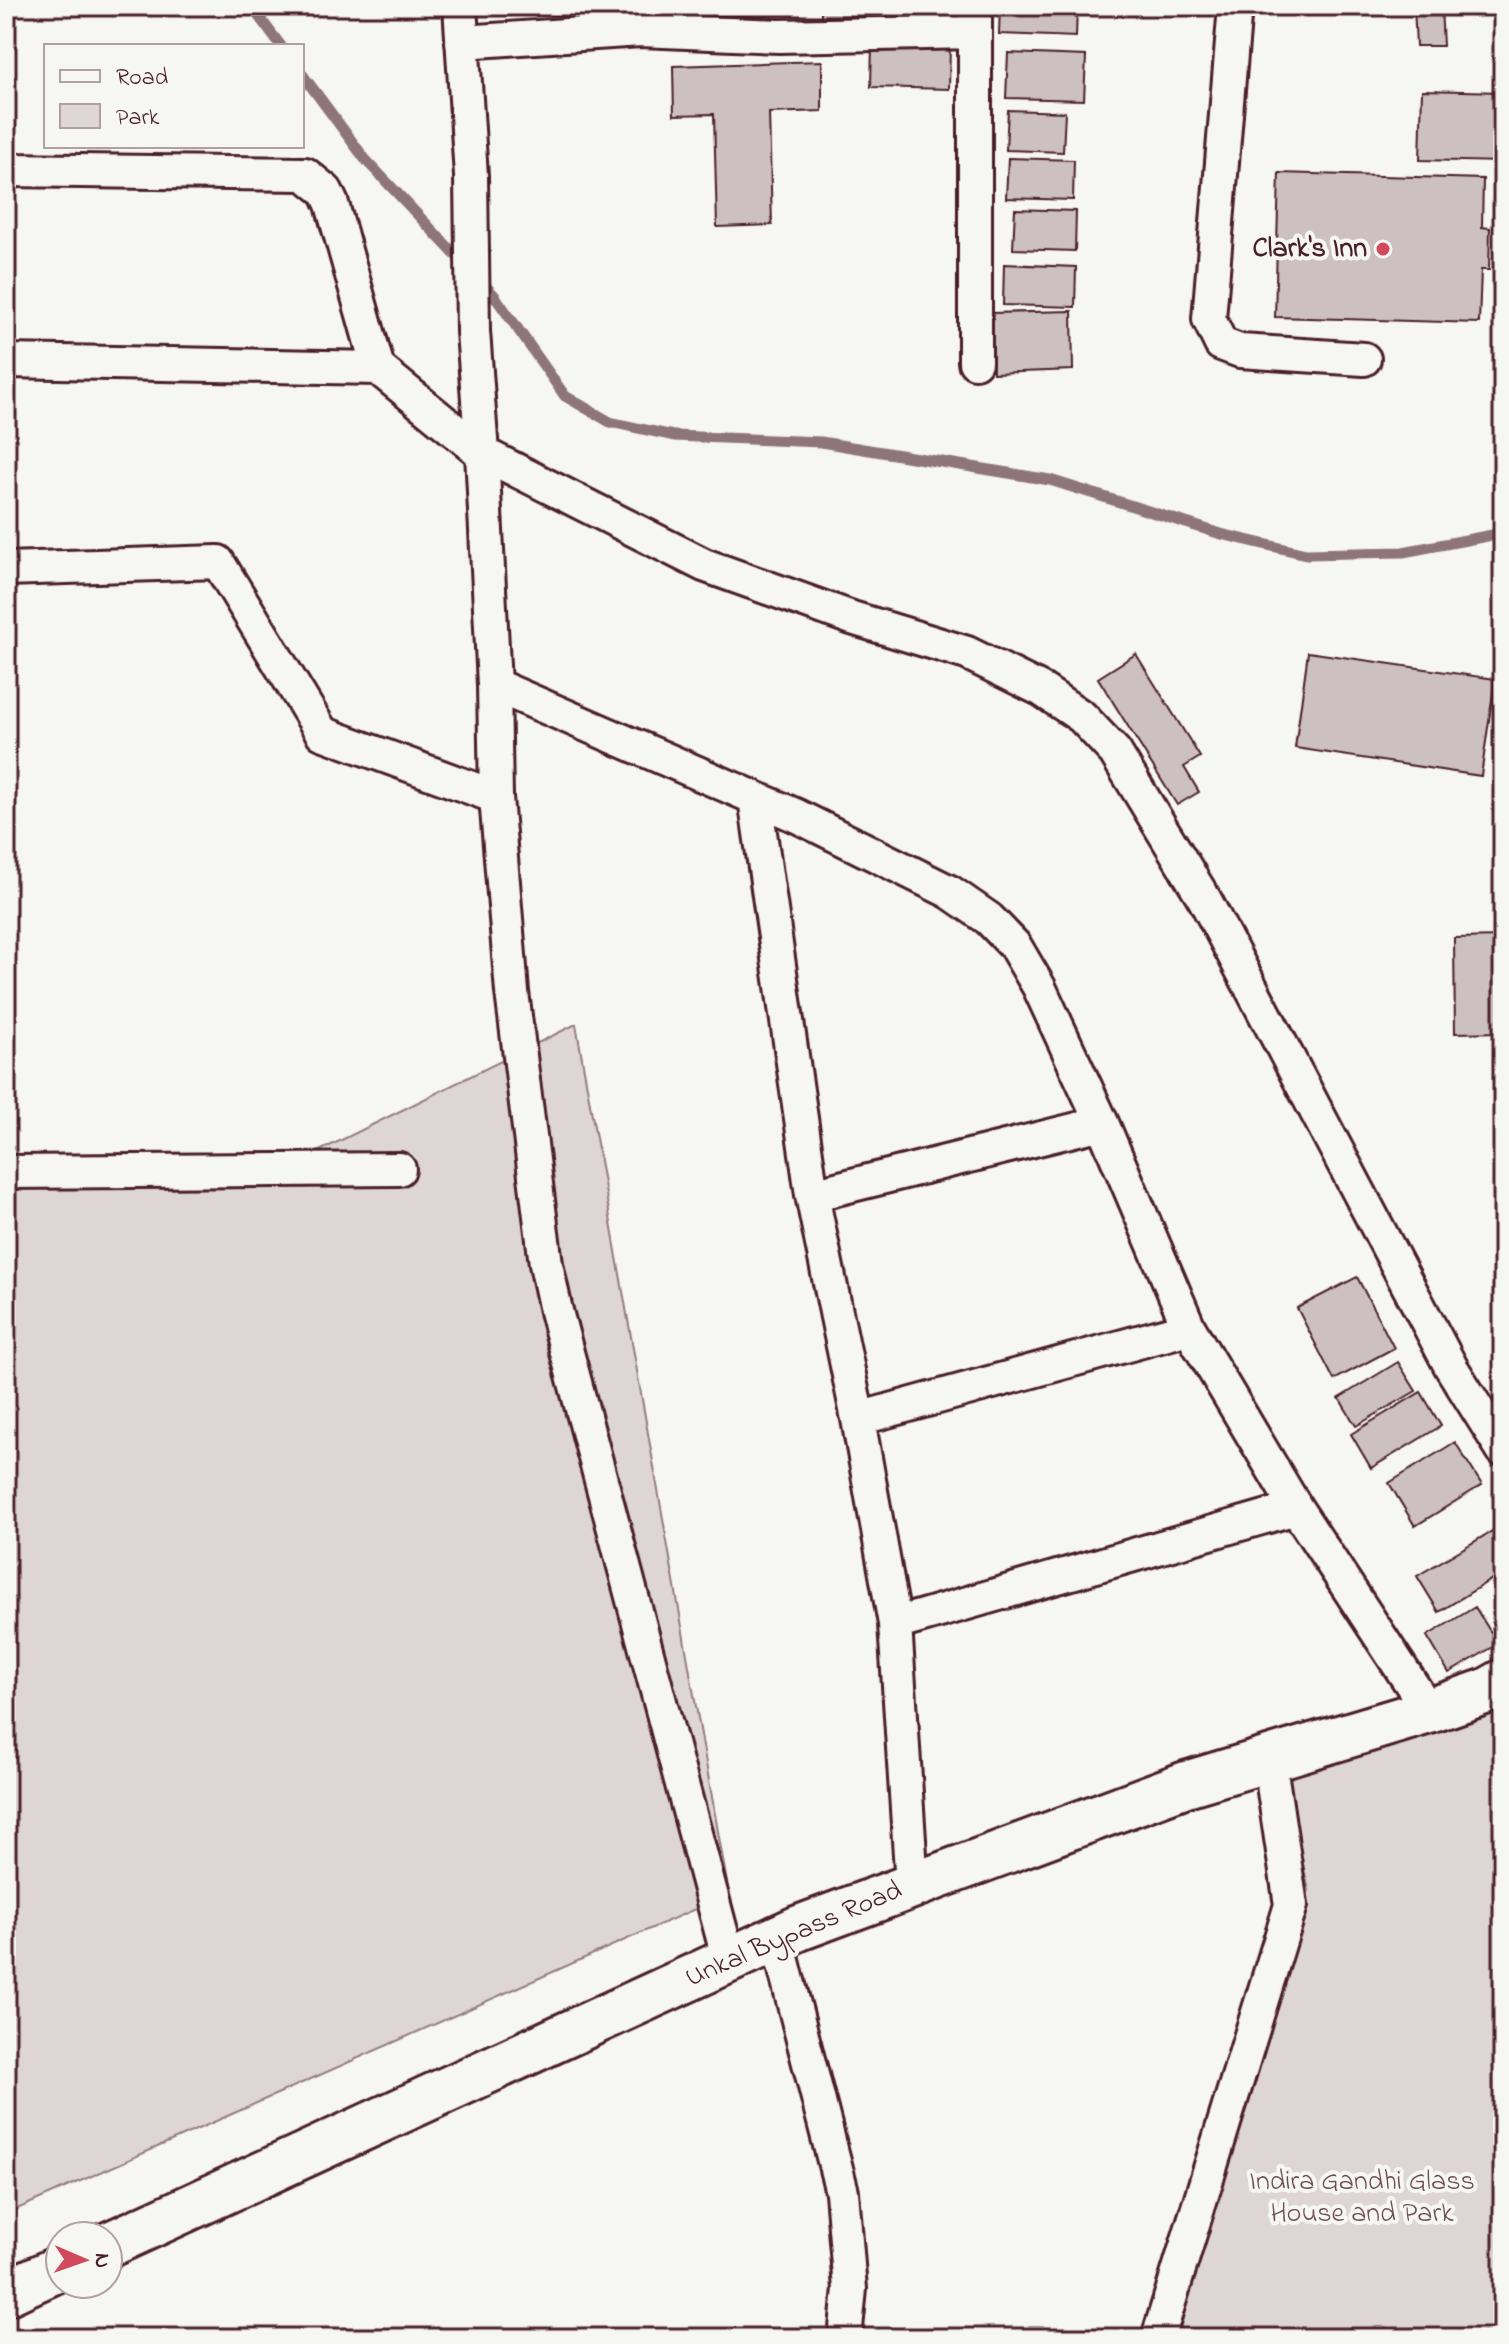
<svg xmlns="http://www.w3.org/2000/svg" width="1509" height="2344" viewBox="0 0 1509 2344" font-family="'Indie Flower',sans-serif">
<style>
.green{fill:#ddd6d5;stroke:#947a80;stroke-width:2}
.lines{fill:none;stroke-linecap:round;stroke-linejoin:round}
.stream{stroke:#8e747a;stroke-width:11}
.building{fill:#ccc1c0;stroke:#4a1f2b;stroke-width:2}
.street-casing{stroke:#4a1f2b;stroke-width:38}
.secondary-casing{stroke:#4a1f2b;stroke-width:50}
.street{stroke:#f6f6f2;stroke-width:32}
.secondary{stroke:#f6f6f2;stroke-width:44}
.poi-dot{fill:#d1495b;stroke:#f6f6f2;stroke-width:3}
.labels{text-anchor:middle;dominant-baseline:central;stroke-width:8;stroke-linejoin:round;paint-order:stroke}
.poi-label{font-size:28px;font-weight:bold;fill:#4a1f2b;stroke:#f6f6f2;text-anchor:end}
.street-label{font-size:28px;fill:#4a1f2b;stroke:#f6f6f2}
.park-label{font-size:28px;fill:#6f4d56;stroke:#f6f6f2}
</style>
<rect width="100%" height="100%" fill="#f6f6f2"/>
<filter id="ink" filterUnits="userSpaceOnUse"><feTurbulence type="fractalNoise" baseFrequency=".0125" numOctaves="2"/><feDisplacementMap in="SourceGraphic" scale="16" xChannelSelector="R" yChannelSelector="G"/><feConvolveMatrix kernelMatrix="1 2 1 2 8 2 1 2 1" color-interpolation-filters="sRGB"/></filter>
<g filter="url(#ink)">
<path class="green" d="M576,1024L729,1894L6,2214V1169L273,1174Z
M1503,1695V2338H1174L1309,1890L1281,1778Z"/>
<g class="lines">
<path class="stream" d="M251,6L281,46
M302,74L365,159L464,264
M479,279L494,295L565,396L610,422L674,436L821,442L1050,480L1221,534L1306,554L1403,552L1503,533"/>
</g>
<path class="building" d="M534,6H601V23H562V15H545V7Z
M821,6H946V20L821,21Z
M1000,6H1077L1076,37L999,34Z
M1414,6H1441L1443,46H1416Z
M872,44L950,45L949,89L871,87Z
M1008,53L1086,56L1084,100L1006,98Z
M822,61V111L769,113L772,225L717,227L714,114L674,115L673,66Z
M1422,90L1503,92V162L1420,160Z
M1008,110L1065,112L1063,152L1006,150Z
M1008,158L1074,160L1073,200L1006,198Z
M1279,173L1483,179L1482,227L1490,228L1489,270H1481L1479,323L1275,317Z
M1015,209L1076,211L1075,251L1013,249Z
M1004,264L1076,267L1075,307L1003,305Z
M1072,311L1073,370L993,373L992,313Z
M1308,652L1495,679L1481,776L1295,748Z
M1136,654L1200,757L1184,767L1199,792L1177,805L1098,678Z
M1503,937V1032L1455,1033L1454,938Z
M1357,1277L1394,1348L1334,1380L1297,1308Z
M1398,1362L1416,1391L1356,1426L1339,1398Z
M1421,1392L1441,1426L1371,1468L1351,1434Z
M1455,1442L1482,1485L1415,1526L1389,1483Z
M1499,1527L1503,1534V1572L1439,1612L1417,1576Z
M1475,1607L1498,1644L1449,1673L1427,1636Z"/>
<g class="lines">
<defs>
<path id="street" d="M460,6L471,176L473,331L482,453L704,565L852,618L967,653L1042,690L1082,717L1115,752L1205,900L1451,1367L1503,1450
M975,6V362
M1235,6L1209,319L1221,344L1240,351L1364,359
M462,42L641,30L779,36L975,32
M6,170L305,174L326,191L332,204L378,368L482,453L494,685L496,797L512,992L546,1264L556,1311L729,1961
M6,361L378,368
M6,569L218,562L322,733L496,797
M494,685L797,816L950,892L989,919L1015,946L1039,987L1102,1123L1189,1328L1296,1508L1429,1711
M755,798L812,1195L858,1419L895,1624L912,1886
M6,1172L399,1169
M812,1195L1102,1123
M858,1419L1189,1328
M895,1624L1296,1508
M777,1938L842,2192L850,2289L845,2338
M1158,2338L1291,1905L1269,1758"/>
<path id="secondary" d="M108,2245L799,1928L1186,1784L1429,1711L1487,1691L1503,1682
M6,2293L60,2268"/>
</defs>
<use href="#street" class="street-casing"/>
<use href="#secondary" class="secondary-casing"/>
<use href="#street" class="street"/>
<use href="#secondary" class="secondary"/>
</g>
</g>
<circle class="poi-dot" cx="1383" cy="249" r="8"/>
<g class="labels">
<g class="poi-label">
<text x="1367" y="249">Clark's Inn</text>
</g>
<g class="street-label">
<text transform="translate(794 1935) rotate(-23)">Unkal Bypass Road</text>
</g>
<g class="park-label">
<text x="1362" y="2182">Indira Gandhi Glass<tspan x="1362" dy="32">House and Park</tspan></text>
</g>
</g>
<rect width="1509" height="2344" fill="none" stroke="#f6f6f2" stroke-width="32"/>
<rect x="16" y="16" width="1477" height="2312" fill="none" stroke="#4a1f2b" stroke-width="3" filter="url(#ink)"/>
<rect x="44" y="44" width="260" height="104" fill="#f6f6f2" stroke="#b1a0a2" stroke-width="2"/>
<rect x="60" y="70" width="40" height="12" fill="#f6f6f2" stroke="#b1a0a2" stroke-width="2"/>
<text x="116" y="84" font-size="24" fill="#4a1f2b">Road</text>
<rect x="60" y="104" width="40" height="24" fill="#ddd6d5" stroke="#b1a0a2" stroke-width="2"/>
<text x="116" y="124" font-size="24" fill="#4a1f2b">Park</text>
<g transform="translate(84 2260) rotate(92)"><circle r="38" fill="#f6f6f2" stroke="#b1a0a2" stroke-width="2"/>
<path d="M0-6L14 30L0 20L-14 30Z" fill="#d1495b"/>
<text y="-12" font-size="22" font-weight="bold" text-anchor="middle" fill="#4a1f2b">N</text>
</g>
</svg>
